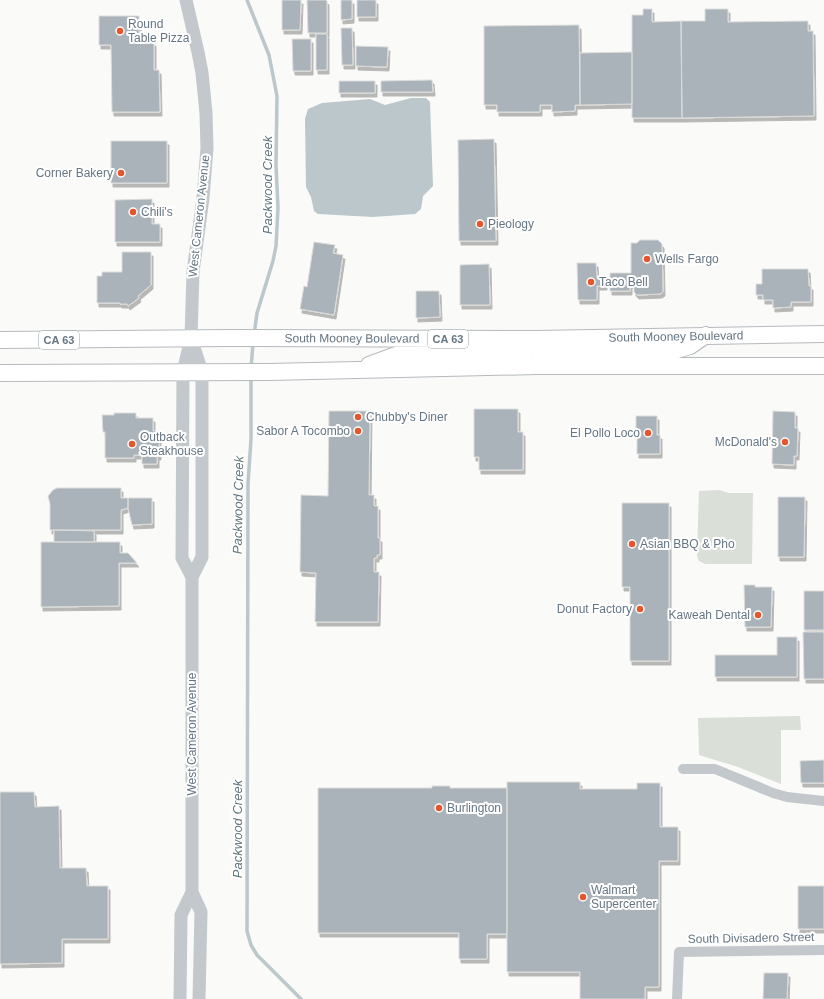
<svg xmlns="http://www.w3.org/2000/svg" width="824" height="999" viewBox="0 0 824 999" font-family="Helvetica,sans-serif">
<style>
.green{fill:#dadfd7}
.water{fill:#bbc7cb}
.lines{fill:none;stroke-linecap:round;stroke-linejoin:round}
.stream{stroke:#bbc7cb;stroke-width:3.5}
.building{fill:#aab3b9;stroke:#dcdcda;filter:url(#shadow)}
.primary-casing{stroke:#b5babe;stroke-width:18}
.minor{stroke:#c3c8cc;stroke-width:10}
.tertiary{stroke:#c3c8cc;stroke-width:13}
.primary{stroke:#fff;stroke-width:16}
.poi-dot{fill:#e4572e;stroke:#fff;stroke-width:1.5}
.labels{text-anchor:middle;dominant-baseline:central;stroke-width:4;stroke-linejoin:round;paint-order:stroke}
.shield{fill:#fff;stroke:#939fa8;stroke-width:1}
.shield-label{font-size:11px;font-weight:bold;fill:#657683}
.poi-label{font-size:12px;fill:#657683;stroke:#fff;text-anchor:start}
.street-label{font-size:12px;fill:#657683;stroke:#fff}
.water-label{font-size:13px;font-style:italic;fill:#60757c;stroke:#fff}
</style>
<defs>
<filter id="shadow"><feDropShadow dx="2" dy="4" stdDeviation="0" flood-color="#0004"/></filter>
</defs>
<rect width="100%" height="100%" fill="#fafaf8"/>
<path class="green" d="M719,490L729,493H753L752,564H705L699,561L697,556L699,491Z
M800,716L801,730H781V784L738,767L699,755L698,718Z"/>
<path class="water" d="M411,98H426L430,102L433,186L423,196L421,209L415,214L373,217L318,214L314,211L311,197L306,187L305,119L308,109L322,103L370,99L385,105Z"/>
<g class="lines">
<path class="stream" d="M247,0L269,55L277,96L276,165L278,208L276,246L273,261L257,313L254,335
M251,369L253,343
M251,377V439L248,484L247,931L251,945L257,955L301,999"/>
</g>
<path class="building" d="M282,0H301L300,30H282Z
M307,0H326L327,1V33H308Z
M341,0H352V19L341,20Z
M357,0H376V17H357Z
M643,9H652V22L681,21L682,118H632V15H643Z
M705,9H728V22L808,21V31H813L814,116L682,118L681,21H705Z
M99,16H139V42H154V70H159L160,112H112L111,45H99Z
M579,25L580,105H575V111L552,112V105H540V112H497V105H484V26Z
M341,28H352L353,65H342Z
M316,34H327V70H316Z
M292,39H311V71H293Z
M356,46L388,47L387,67L356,66Z
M632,52V104L580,105V53Z
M432,80L433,92H381V81Z
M339,81H375V93H339Z
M494,139L496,241H459L458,140Z
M111,141H167V183H111Z
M152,199V224H160V242H115V200Z
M640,240H658L662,244L663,292L660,294L637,295L634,292V284H630V291H610V273H631V243H637Z
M314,242L335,245L333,253L343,255L334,315L300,309L304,286L307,287Z
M122,252H151V285L138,296L139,298L128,306L127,304H120V303H97V276H102V272H122Z
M577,263H596L597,278H605V286H597V300H578Z
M489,264L490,305H460V265Z
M762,269H808L809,286H811V302H791V307L773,308V300H763V295H756V284H762Z
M416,291H439L440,317L416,318Z
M474,409H518V432H523V470H479V457H474Z
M329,411H370L369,495H374V506H378V538H380V555H377V558H374V572H379L378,622H315L316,573L300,572L301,495L328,496Z
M773,411L795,412V428H798L797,456H794V465L772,464Z
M114,413H136V418H153V431H159V456H157V464H142V455H134V458H105V432H103L102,415H114Z
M636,416H657V435H660V454H637V436H640V430H636Z
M57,488H121V498H128V508L121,510V530H50V504L48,496L53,490Z
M778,497H805L804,557H778Z
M128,498H152V524L132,525L128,508Z
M622,503H669V661H630V587H622Z
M54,530L94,531V542H54Z
M41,542H120V553H128L137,563H119V606L41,607Z
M744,585H755V587H772L771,627H745Z
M804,591H824V630H804Z
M803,632H824V679H804Z
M777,637H797V677H715V655H777Z
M824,760V783H801L800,761Z
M507,782H580V789H637V783H660V827H678V861H659V987H645V999H580V972H507Z
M432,786H450V788H507V934H487V959H459V933H318V788H432Z
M0,792H34L35,807L59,806L60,868H86L87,886H108V939H62V963L0,964Z
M798,886H824V929H798Z
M764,973H788L787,999H763Z"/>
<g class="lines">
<defs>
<g id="primary">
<path id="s1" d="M0,340L227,338L535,339L824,334"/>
<path d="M369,365L396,355L523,353C531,350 534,346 535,339"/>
<path d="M537,366C539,359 542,354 549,352L677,350L690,346L706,335"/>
<path d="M0,373L269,372L537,366H824"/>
</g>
</defs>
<use href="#primary" class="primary-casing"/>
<path class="minor" d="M683,769H715L773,793L787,797L824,801
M677,999L679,952L824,950"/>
<path class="tertiary" d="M191,338L202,372V557L192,577
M192,892L201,912L199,999
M180,999L181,915L192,892V577L182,558L183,372L191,338L193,272L203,198L207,148L206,113L202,73L198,52L186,0"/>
<use href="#primary" class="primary"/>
</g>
<g class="poi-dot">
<circle cx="120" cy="31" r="4"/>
<circle cx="121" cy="173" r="4"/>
<circle cx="133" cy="212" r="4"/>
<circle cx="480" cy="224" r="4"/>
<circle cx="647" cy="259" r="4"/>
<circle cx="591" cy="282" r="4"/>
<circle cx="358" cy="417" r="4"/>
<circle cx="358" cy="431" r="4"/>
<circle cx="648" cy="433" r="4"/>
<circle cx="785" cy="442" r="4"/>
<circle cx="132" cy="444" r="4"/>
<circle cx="632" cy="544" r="4"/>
<circle cx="640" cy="609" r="4"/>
<circle cx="758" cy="615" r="4"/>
<circle cx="439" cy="808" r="4"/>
<circle cx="583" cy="897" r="4"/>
</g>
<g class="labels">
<g class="shield">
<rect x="428" y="330" width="40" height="18" rx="3"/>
<rect x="39" y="331" width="40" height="18" rx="3"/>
</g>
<g class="shield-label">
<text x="448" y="339">CA 63</text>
<text x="59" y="340">CA 63</text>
</g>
<g class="poi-label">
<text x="128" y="24">Round<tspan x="128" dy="14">Table Pizza</tspan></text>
<text x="113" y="173" text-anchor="end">Corner Bakery</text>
<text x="141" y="212">Chili's</text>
<text x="488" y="224">Pieology</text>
<text x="655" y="259">Wells Fargo</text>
<text x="599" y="282">Taco Bell</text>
<text x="366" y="417">Chubby's Diner</text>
<text x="350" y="431" text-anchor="end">Sabor A Tocombo</text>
<text x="640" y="433" text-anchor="end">El Pollo Loco</text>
<text x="140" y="437">Outback<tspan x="140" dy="14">Steakhouse</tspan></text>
<text x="777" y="442" text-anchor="end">McDonald's</text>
<text x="640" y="544">Asian BBQ &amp; Pho</text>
<text x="632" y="609" text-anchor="end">Donut Factory</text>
<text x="750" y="615" text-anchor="end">Kaweah Dental</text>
<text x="447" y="808">Burlington</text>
<text x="591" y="890">Walmart<tspan x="591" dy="14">Supercenter</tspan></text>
</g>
<g class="street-label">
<text transform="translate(199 216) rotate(-84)">West Cameron Avenue</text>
<text stroke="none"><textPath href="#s1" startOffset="676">South Mooney Boulevard</textPath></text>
<text stroke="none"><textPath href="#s1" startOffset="352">South Mooney Boulevard</textPath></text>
<text transform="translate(192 734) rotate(-90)">West Cameron Avenue</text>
<text transform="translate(751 938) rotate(-1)">South Divisadero Street</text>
</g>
<g class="water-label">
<text transform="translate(267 185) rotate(-90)">Packwood Creek</text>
<text transform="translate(238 505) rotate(-89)">Packwood Creek</text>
<text transform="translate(237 829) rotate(-90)">Packwood Creek</text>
</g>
</g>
</svg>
